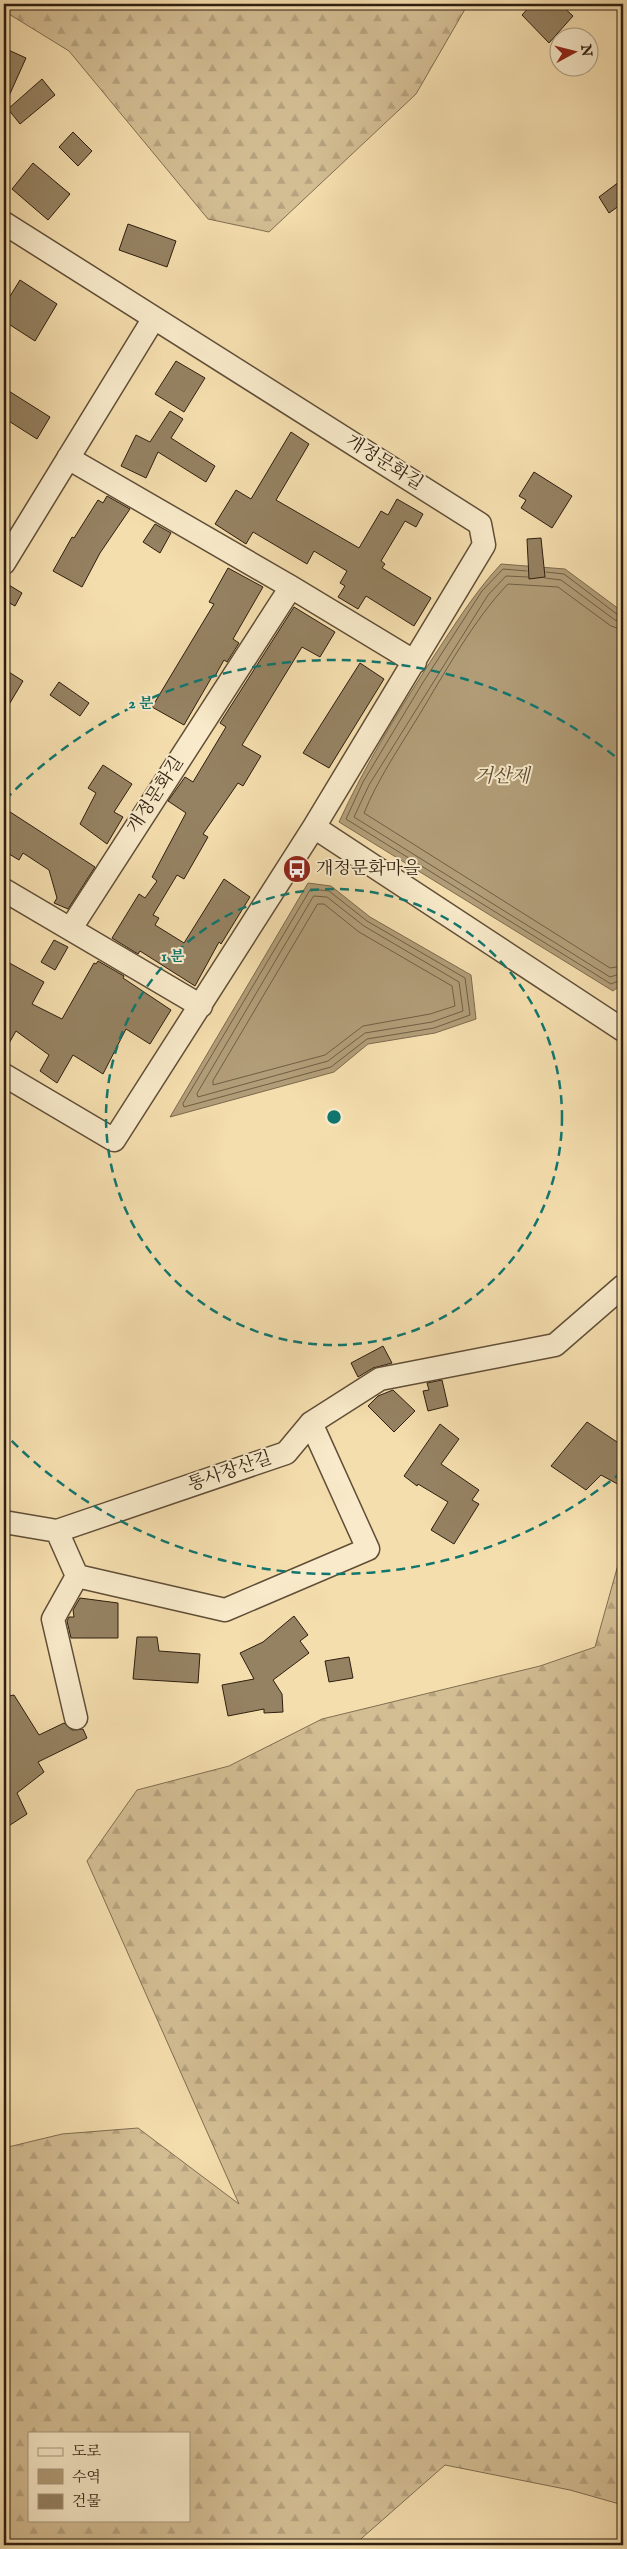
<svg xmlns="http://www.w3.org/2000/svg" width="627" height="2549" viewBox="0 0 627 2549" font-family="'IM FELL English','Noto Serif KR',serif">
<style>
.forest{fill:url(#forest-firs);stroke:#806e51;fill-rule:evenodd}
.water{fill:#b19d78;stroke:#7d6a4e}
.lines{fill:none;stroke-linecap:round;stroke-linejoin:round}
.shore{stroke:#705e44;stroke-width:1}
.building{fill:#958262;stroke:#2e1e0f}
.minor-casing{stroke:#604e37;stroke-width:25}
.minor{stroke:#f8eaca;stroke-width:22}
.ring{fill:none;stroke:#0f766e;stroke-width:2.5;stroke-dasharray:9 6}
.labels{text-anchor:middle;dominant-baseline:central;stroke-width:4;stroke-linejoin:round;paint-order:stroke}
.street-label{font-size:18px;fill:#2e1e0f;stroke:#f8eaca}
.poi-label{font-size:18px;fill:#2e1e0f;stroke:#f8eaca;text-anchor:start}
.water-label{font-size:19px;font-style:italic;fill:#5c4a34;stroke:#f8eaca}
.centre{fill:#0f766e;stroke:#f8eaca;stroke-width:2.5}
.ring-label{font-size:15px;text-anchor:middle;font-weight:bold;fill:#0f766e;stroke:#f8eaca;stroke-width:4;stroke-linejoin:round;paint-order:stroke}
</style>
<defs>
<pattern id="forest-firs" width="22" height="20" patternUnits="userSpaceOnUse" patternTransform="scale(1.25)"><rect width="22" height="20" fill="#d3bd93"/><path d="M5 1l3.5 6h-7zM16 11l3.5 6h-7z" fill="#b5a27e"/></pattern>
</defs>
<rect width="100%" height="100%" fill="#f5deae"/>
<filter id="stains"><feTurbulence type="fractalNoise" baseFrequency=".004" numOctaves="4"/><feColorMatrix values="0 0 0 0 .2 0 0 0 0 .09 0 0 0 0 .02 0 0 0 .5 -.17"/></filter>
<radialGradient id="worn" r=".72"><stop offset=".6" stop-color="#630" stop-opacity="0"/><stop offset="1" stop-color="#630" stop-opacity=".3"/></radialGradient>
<path class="forest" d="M4,4H468L416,94L269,232L208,219L69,51L4,11Z
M623,1547V2505L570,2490L445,2465L354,2545H4V2148L62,2134L138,2128L239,2204L87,1861L137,1790L229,1766L322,1719L540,1666L595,1647ZM29,2433H189V2520H29Z"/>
<path class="water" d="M501,564L565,569L623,612V983L613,991L339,822C365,765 398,712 432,659C454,626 474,593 501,564Z
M308,883L331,886L370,917L471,975L476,1019L435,1033L368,1044L334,1072L170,1117Z"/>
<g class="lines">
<path class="shore" d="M527,571L503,569L482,591L422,684L363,782L346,819L611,984L623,979
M546,572L564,574L618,615L623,616
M528,577L506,576L488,595L369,785L354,817L610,977L623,973
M545,578L561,580L615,620L623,622
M623,630L611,626L558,587L508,584C474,619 444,674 418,717C399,748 378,779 364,813L610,968L623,966
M311,889L329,891L367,921L465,978L470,1015L434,1028L367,1039L331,1067L184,1107L183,1104Z
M314,896L327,897L364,926L459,982L463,1011L432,1022L365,1033L328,1061L198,1097L197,1094Z
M318,904H324L359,932L452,986L455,1006L430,1014L363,1026L325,1055L213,1085V1081Z"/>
</g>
<path class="building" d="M532,4H560L573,16L549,43L522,15Z
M4,48L26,58L4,107Z
M42,79L55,95L20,124L8,109Z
M73,132L92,151L78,166L59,147Z
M33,163L70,194L48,220L12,189Z
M623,179V203L609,213L599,197Z
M128,224L176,241L167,267L119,250Z
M20,280L57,304L35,341L4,321V306Z
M176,361L205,378L184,412L155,394Z
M4,388L50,417L37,439L4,418Z
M170,411L183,419L171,438L215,466L206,482L158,452L146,478L121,466L136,435L150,442Z
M291,432L309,444L276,500L359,548L381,511L388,515L397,499L423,514L416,527L405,521L381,561L385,564L382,568L431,598L414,626L366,596L358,609L338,597L345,586L340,583L347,571L314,551L307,564L253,532L246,544L215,524L236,490L251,499Z
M534,472L572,496L552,528L521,508L526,500L519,496Z
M107,496L130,509L100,553L82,587L53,571L72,537L74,538L98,500L103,503Z
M155,524L171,533L160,553L143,542Z
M541,538L545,577L529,579L527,539Z
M228,568L263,587L233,639L239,643L227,662L224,660L215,676L213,675L184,725L152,707L214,604L209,602Z
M4,582L22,593L15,606L4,600Z
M294,607L335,632L320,657L302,647L242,745L261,756L243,786L238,783L203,834L208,837L184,879L177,875L153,915L159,918L155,925L184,943L224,879L250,897L221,944L219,942L195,986L140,951L138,954L112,938L139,894L145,898L157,881L152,877L186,813L168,801L185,777L193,782L226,727L220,723Z
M360,663L384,679L329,768L303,753Z
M4,669L23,681L4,713Z
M59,682L89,703L80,716L50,695Z
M103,765L132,784L114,812L123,817L107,844L80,824L96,793L88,788Z
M4,808L95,867L68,909L54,903L57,898L49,870L23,853L19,860L4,851Z
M54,940L68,947L55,970L41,962Z
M4,960L44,982L32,1004L62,1019L94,963L96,964L98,961L124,976L123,978L171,1010L150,1044L126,1029L103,1074L73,1055L57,1083L40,1071L49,1055L16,1031L4,1052Z
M383,1346L392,1363L373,1368L358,1377L351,1363Z
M442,1380L448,1406L428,1411L423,1391L429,1390L427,1383Z
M393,1390L415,1411L394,1432L368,1406L378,1396Z
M587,1422L623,1446V1487L601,1475L586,1490L551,1466Z
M440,1424L459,1439L441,1464L479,1490L472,1500L479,1504L454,1544L431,1530L448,1502L418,1484L417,1486L404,1476Z
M80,1598L118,1603V1638H71L67,1621L69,1617H74L73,1610Z
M294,1616L308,1635L300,1641L309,1653L273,1680L282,1694L283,1712L264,1713V1709L228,1716L222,1685L254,1679L240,1653L263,1642Z
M137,1637H157L159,1651L200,1654L198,1683L133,1679Z
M349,1657L353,1678L329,1682L325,1661Z
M14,1695L39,1735L64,1723L72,1730L83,1729L87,1738L38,1762L44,1772L17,1793L27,1814L4,1829V1697Z"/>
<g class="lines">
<defs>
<path id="minor" d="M4,223L480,524L484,545L314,827L114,1140L4,1075
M68,458L291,587L415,662
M4,563L154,318
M314,827L623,1030
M4,890L201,1006
M71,928L291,587
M4,1522L57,1531L286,1453L311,1423L380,1379L555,1345L623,1286
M57,1531L77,1576L53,1619L76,1718
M77,1576L225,1610L368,1549L311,1423"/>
</defs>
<use href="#minor" class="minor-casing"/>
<use href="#minor" class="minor"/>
</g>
<g class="ring">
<circle cx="334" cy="1117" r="228"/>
<path d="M622 1472A457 457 0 0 1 5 1434M5 800A457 457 0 0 1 622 762"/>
</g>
<defs>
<symbol id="bus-disc" viewBox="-11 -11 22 22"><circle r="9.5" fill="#8f2418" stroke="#f8eaca"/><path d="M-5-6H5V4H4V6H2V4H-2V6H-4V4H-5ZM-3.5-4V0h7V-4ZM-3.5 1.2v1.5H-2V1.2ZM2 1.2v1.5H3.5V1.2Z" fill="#fff"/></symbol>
</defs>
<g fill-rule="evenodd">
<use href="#bus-disc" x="281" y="853" width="32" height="32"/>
</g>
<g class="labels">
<g class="street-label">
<text transform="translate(384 463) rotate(32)">개정문화길</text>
<text transform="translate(156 795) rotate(-57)">개정문화길</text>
<text transform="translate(230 1472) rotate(-19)">통사장산길</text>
</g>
<g class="poi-label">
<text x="316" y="869">개정문화마을</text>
</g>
<g class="water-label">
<text x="502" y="777">거산제</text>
</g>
</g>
<circle cx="334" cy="1117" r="8" class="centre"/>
<g class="ring-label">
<text x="141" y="708">2 분</text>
<text x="173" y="961">1 분</text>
</g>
<rect width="627" height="2549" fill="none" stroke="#f5deae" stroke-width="20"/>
<rect x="5" y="5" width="617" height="2539" fill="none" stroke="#2e1e0f" stroke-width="2.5"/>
<rect x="10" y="10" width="607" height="2529" fill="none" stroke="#2e1e0f"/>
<rect x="28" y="2432" width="162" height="90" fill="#f8eaca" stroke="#a7987f"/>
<rect x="38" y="2448" width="25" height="8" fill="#f8eaca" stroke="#a7987f"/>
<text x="72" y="2456" font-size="15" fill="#2e1e0f">도로</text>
<rect x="38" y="2469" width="25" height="15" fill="#b19d78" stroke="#a7987f"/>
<text x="72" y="2482" font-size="15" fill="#2e1e0f">수역</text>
<rect x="38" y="2494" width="25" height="15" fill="#958262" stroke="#a7987f"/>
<text x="72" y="2506" font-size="15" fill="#2e1e0f">건물</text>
<g transform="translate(574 52) rotate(83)"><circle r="24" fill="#f8eaca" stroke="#a7987f"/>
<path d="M0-4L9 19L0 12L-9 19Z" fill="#8f2418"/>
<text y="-8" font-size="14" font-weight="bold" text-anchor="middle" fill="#2e1e0f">N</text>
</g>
<rect width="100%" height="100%" filter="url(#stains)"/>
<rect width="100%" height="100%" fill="url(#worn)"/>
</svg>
